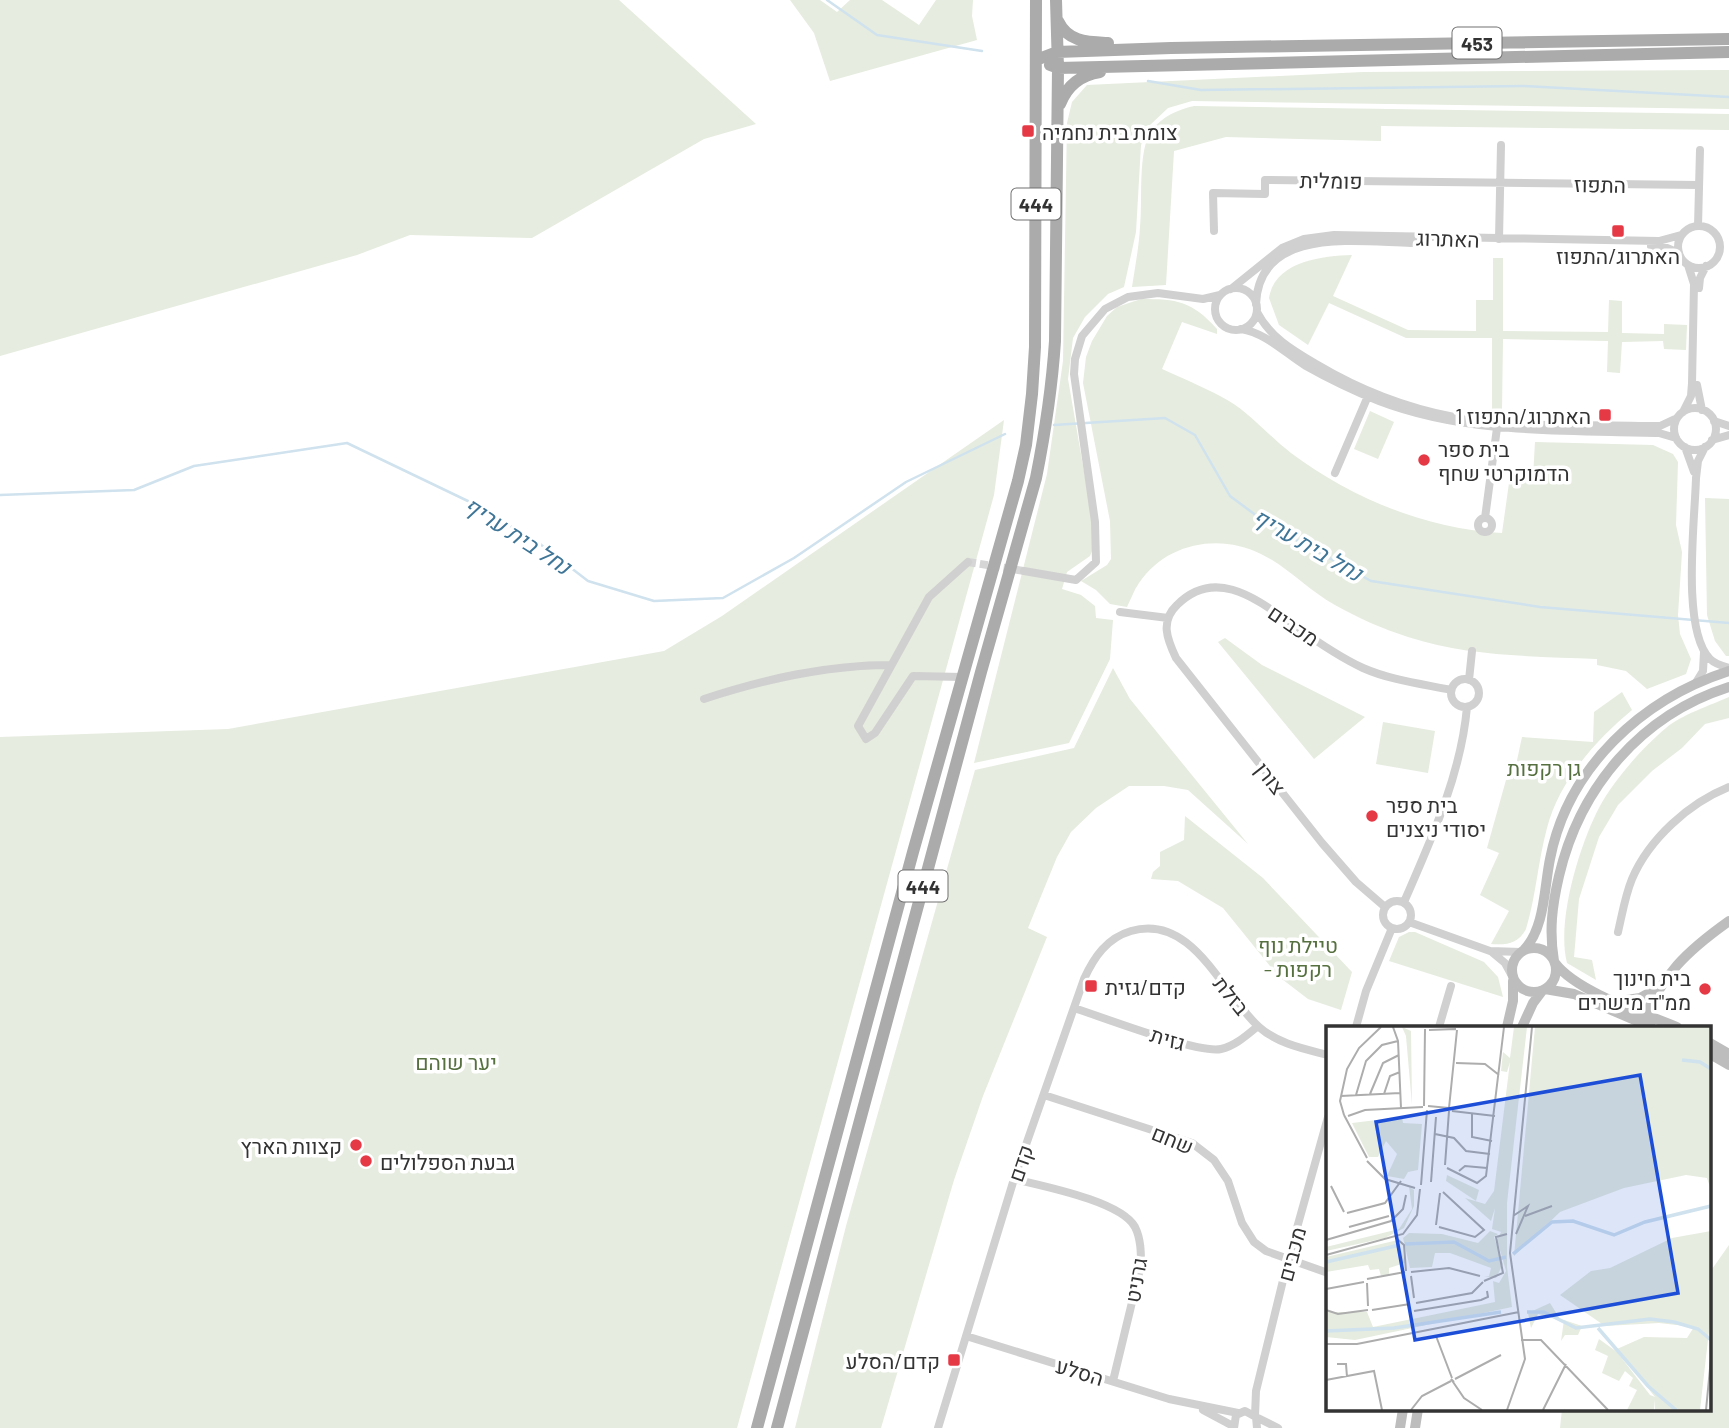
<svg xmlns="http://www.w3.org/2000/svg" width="1729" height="1428" viewBox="0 0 1729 1428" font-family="Barlow,Heebo,sans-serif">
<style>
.green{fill:#e6ecdf}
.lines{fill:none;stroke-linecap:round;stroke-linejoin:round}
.stream{stroke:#cfe2ee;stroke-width:2.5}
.street-tunnel{stroke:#d6d6d6;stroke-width:8;stroke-dasharray:8 4;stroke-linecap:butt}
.street{stroke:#d0d0d0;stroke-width:8}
.secondary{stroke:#bdbdbd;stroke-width:10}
.primary{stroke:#ababab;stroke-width:12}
.poi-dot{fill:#e63946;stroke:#fff;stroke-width:2.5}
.labels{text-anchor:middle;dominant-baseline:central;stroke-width:7;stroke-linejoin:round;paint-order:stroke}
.shield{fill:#fff;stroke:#707070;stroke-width:2}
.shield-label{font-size:19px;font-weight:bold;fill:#333}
.poi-label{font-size:21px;fill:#333;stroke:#fff;text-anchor:start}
.street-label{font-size:21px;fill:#333;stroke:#fff}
.park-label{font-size:21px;fill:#56703f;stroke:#fff}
.water-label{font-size:23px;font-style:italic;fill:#3f7597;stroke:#fff}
.inset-river{fill:none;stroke:#cfe2ee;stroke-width:3.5}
.inset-road{fill:none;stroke:#adadad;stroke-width:2}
.view{fill:#1d4ed8;fill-opacity:0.15;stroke:#1d4ed8;stroke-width:3.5}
.inset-edge{fill:none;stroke:#333;stroke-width:3.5}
</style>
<rect width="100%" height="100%" fill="#fff"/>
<path class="green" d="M0,0H619L756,124L704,139L532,238L410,235L357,255L0,356Z
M790,0H820L837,12L850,0H882L919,25L936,0H973L972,16L977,40L830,81L814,33Z
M1729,70V109L1192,101L1168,108L1149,126L1141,145L1136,232L1124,287L1108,294L1085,317L1073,338L1068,379L1096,541L1090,556L1067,572L1062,589L1081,595L1095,606L1096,618L1113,620L1110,659L1069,743L974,763L1047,474L1063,361L1067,123L1072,102L1087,85L1363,72Z
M1194,106L1729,114V130L1381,126V141L1226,137L1174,151L1166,285L1132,287C1135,267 1139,247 1140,227C1143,202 1137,150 1152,130C1163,116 1177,110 1194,106Z
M1352,255L1333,296L1408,330L1476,331V300H1493V258H1503V331L1608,332L1609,300L1622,301V333L1664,334V324L1687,325L1686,350L1664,349L1663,341L1622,342L1620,373L1607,372L1608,341L1503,339L1502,410H1492V338H1406L1329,303L1308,345L1279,325L1269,298C1275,261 1322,256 1352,255Z
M1141,299C1177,299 1192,301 1217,329V334L1182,322L1162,369C1184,379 1208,389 1229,401C1252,415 1270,437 1291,453C1351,498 1426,529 1502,533L1510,476L1533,477L1535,442L1653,445L1673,454L1678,462L1676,525L1682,552L1678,615L1680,634L1691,659L1686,674L1647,689L1626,671L1597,665V659C1533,656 1470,657 1408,637C1383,629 1358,618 1335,605C1309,591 1288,567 1261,554C1219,533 1166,543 1139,583C1134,590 1131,599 1127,607L1110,604L1096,590L1081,581L1107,565L1111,559L1110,521L1083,383L1086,357L1092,341L1107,316L1117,307Z
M1370,411L1394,422L1378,459L1354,449Z
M1004,420L994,495L737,1428H0V737L228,729L664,651L722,616Z
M1705,498L1729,499V656H1726L1715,641L1707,615Z
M1225,638L1262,665L1365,717L1314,759L1218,642Z
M1113,668L1130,699L1248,844L1188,790L1164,786H1129L1096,808L1071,832L1057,857L1028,928L1047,937L983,1096L954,1180L881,1428H795L846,1226L975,770L1074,748Z
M1622,692L1632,710C1596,740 1559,781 1547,828C1538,861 1536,896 1526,929C1518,944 1507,945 1491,944L1509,911L1480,895L1499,853L1487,848L1506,780L1513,779L1522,737L1593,742L1594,712Z
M1729,697V718L1705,724L1682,748L1652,771L1618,805L1599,837L1579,899L1574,957L1592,960L1596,980L1567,963C1556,921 1580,843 1600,806C1615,779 1642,748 1666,728C1681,715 1711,705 1729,697Z
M1383,722L1435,731L1428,773L1376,764Z
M1185,816L1263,878L1352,972L1341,1010L1308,999L1278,976L1223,908L1178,881L1151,879L1153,872L1160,866V852L1184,840Z
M1409,932H1415L1484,962L1498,977L1503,997L1389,961L1399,937Z
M1729,1245V1428H1560L1562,1409H1710V1272Z"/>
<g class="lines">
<path class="stream" d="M827,0L877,35L982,51
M1148,81L1201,90L1524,86L1729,97
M1054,425L1165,418L1195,435L1230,496L1269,525L1371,581L1540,607L1729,623
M0,495L134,490L194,466L347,443L472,503L540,544L588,581L654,601L723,598L794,558L906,482L1005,434"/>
<path class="street-tunnel" d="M968,562L1024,571"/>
<path class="street" d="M1698,226L1700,150
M1678 247a21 21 0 1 1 42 0a21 21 0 1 1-42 0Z
M1214,231L1213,193L1265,194V180L1699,185
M1499,239L1501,145
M1651,246L1667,248L1679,253
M1215 309a21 21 0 1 1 42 0a21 21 0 1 1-42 0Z
M1699,288L1700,278L1706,266
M1231,289L1282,248L1304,239L1334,235L1659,241L1681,235
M1256,304C1259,226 1357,242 1411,243
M1257,312C1270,337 1292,350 1316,364C1358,389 1406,408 1454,417C1515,428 1579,424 1640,426H1660L1677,418
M1241,329C1266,333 1285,353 1306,366C1329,379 1354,391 1379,401C1468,435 1565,430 1659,433L1676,438
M1697,385L1702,410
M1674 429a21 21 0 1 1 42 0a21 21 0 1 1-42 0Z
M1683,412L1691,396L1692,383L1694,284L1688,265
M1714,421L1729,426
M1712,440L1729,435
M1685,447L1694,472
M1705,447L1698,461L1696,478C1695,519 1681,630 1710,659C1715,664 1722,666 1729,668
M1335,473L1368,396
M1478 525a7 7 0 1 1 14 0a7 7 0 1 1-14 0Z
M1485,518L1497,428
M1024,571L1076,580L1096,562L1095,522L1074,374L1075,359L1082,336L1105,309L1128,297L1158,293L1203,299L1220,295
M1120,612L1168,618
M963,677L913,676L875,733L866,739L858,726L929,597L968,562
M1451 693a14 14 0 1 1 28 0a14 14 0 1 1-28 0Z
M1469,680L1472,651
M1695,684L1703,671L1704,652
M704,699C765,679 826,665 891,665
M1383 915a14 14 0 1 1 28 0a14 14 0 1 1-28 0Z
M1404,902C1431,840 1461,775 1467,707
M1385,907L1356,882L1322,843L1176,658C1167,639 1160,621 1177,605C1217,565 1260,602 1295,626C1316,641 1339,657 1363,668C1390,680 1422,684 1451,690
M1409,922L1490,951L1521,952
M1618,932C1622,915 1625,896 1632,879C1649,839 1689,803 1729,787
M1493,953L1505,963L1511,974
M1074,1008C1102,1017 1198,1054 1221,1049C1235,1046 1247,1035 1258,1026
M1356,1027L1366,991L1392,928
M1439,1027L1451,986
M1044,1095L1192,1143L1214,1160L1228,1181L1242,1223L1254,1242L1266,1251L1328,1273
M1014,1179C1042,1186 1121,1201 1135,1227C1141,1239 1141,1253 1141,1265L1113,1381
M966,1336L1169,1399L1238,1413
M1203,1410L1233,1426
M1255,1416L1256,1391L1288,1260L1328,1117
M1256,1417L1278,1428
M938,1428L1014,1179L1084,979C1094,957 1107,938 1131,931C1193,913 1222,994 1259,1027C1278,1044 1305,1049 1328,1055
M1234,1428L1236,1415L1245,1411L1256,1417L1257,1428"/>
<path class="secondary" d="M1512 970a22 22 0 1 1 44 0a22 22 0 1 1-44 0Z
M1524,950C1545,928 1544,888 1550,859C1568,767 1642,699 1729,671
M1554,961C1549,931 1552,906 1559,876C1580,787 1641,715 1729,687
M1555,963C1577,992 1643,1013 1677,1027
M1545,989L1574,994L1651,1027
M1620,1001L1640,998L1656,989
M1641,1023C1665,973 1684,953 1729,921
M1507,1027L1513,1001V981
M1522,1027L1533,1003L1542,991
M1710,1043L1729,1054
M1710,1054L1729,1065
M1400,1428L1403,1409
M1415,1428L1418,1409"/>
<path class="primary" d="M1058,21C1068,42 1087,42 1108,43
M1036,60L1057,52L1171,48L1729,39
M1050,65L1058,68L1729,52
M1060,104C1067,86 1080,75 1100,72
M757,1428L913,852L1018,481L1026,445L1032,394L1035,347L1036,0
M777,1428L981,672L1036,478C1045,433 1052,387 1055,341L1058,68L1056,0"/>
</g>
<g class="poi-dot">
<rect x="1021" y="124" width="14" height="14" rx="3.5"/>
<rect x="1611" y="224" width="14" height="14" rx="3.5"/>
<rect x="1598" y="408" width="14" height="14" rx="3.5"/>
<circle cx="1424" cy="460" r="7"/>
<circle cx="1372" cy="816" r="7"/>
<rect x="1084" y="979" width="14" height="14" rx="3.5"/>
<circle cx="1705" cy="989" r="7"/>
<circle cx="356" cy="1145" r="7"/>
<circle cx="366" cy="1161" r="7"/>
<rect x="947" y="1353" width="14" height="14" rx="3.5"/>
</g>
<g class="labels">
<g class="shield">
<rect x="1452.5" y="27.5" width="49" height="31" rx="5"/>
<rect x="1011.5" y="188.5" width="49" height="31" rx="5"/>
<rect x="898.5" y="870.5" width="49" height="31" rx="5"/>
</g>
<g class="shield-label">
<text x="1477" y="43">453</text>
<text x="1036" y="204">444</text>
<text x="923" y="886">444</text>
</g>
<g class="poi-label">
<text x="1042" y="131">צומת בית נחמיה</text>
<text x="1618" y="255" text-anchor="middle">האתרוג/התפוז</text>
<text x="1591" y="415" text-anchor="end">האתרוג/התפוז 1</text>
<text x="1438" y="448">בית ספר<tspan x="1438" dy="24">הדמוקרטי שחף</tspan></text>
<text x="1386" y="804">בית ספר<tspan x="1386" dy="24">יסודי ניצנים</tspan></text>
<text x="1691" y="977" text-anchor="end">בית חינוך<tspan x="1691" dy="24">ממ"ד מישרים</tspan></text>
<text x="1105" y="986">קדם/גזית</text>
<text x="342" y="1145" text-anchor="end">קצוות הארץ</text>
<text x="380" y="1161">גבעת הספלולים</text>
<text x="940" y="1360" text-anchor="end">קדם/הסלע</text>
</g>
<g class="street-label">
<text transform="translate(1331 180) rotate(1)">פומלית</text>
<text transform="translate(1600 184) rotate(1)">התפוז</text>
<text transform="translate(1448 238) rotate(2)">האתרוג</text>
<text transform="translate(1294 625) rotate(34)">מכבים</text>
<text transform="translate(1271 778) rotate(52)">צורן</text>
<text transform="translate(1232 995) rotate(51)">בזלת</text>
<text transform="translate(1168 1038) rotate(17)">גזית</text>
<text transform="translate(1173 1139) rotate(22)">שחם</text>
<text transform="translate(1020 1163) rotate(-71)">קדם</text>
<text transform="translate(1291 1254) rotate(-75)">מכבים</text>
<text transform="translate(1135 1280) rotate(-80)">גרניט</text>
<text transform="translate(1080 1371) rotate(17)">הסלע</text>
</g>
<g class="park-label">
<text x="1544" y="767">גן רקפות</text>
<text x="1298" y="944">טיילת נוף<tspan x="1298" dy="24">- רקפות</tspan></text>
<text x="456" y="1061">יער שוהם</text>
</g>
<g class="water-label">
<text transform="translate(518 535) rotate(33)">נחל בית עריף</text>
<text transform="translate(1308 544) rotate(30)">נחל בית עריף</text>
</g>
</g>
<g transform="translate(1326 1026)">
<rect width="385" height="385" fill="#fff"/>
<path d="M76,1L85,5L86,79L80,10ZM188,1H201L181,177V241L186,281L29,314L0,311V286H41L47,301L169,276L167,255L173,257L180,245L171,214L175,206L166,203L169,182L165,195L139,172L159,178L168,165L184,36L181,46L175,45L177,26L184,32ZM209,1H385V164L381,152L360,149L298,162L234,186L188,230ZM76,91L77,97L96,98L92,144L82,146L78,153L61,150L71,128L60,115L52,131H43L26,97ZM121,149L153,164L150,175L120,155ZM83,161L88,164V180L78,202L59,212L0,225V221L73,203L86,183ZM164,205L172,208L168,211L177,238L170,252L158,250H163L165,242L124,227H109L106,241L84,242L77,212L83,207L116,208L152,217ZM385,205V287L374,384H329V373L328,384H301L311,364L303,360L307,352L299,345L293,355L276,347L282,330L269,324L273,313L291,326L324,369L329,371L291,323L318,311L361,312L368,301L333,297L279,300L234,269L265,245L284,242L346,212ZM72,214L79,237L63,242V249L55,250L53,243L44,244L42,239L0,246V231ZM224,277L234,293L212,288L205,302L202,287ZM238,294L256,300L252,309H239L235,315Z" fill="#e6ecdf"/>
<path class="inset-river" d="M356,34L374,36L385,43M79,218L128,216L163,235L180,231M187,228L226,196L247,195L288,209L319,196L385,180M0,236L74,219M201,286H218L250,302L324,293L348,296L372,303L385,314M272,302L322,360L350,384M0,305L68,302L175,286"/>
<path class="inset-road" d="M67,1L72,15L75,82M103,4L130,3M130,37L159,38L173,49M44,68L57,37L73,29M58,68L64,50L74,46M30,69L40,35L56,19L72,15M15,70L74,67M98,80L99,3M102,80L123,82M123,82L131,4M126,85L169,90M146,87V111L166,115M18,89L14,75L21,43L33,22L55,1M18,89L41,132M22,90L39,84L97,81M109,108L128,112L140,125L164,128M41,135L59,153L89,162M119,139L123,85M121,142L151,157L160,150L178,1M133,145L139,140L161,142M105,156L110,91M95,159L101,84M5,160L18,186M21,187L59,177L75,155M187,190L202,180L190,208M199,190L226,180M110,199L114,167M23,201L63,190M113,201L149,211L158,204L117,166M70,212L78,219L80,245M0,214L65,195L77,183L80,169M0,229L77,208L91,189L94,163M85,246L123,242L154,250M85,250L88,272M41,253L79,246M158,255L177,247L170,211L181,208M41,257L42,280M0,263L38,256M90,277L146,267L157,256M0,284L12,288L42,284M46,284L84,278M88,285L155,274L162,271L161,265M110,310L126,352M195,314H215L282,384M0,318H31L193,286M11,338H20L21,351M129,353L175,329M0,354L48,345L56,384M128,356L125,353L138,372L156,384M85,384L96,370L125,355M181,384L199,333L184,227L206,1M217,384L240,338M380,384L385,332"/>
<path class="view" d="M314,49L352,267L89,314L50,96Z"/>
<rect width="385" height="385" class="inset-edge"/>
</g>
</svg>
